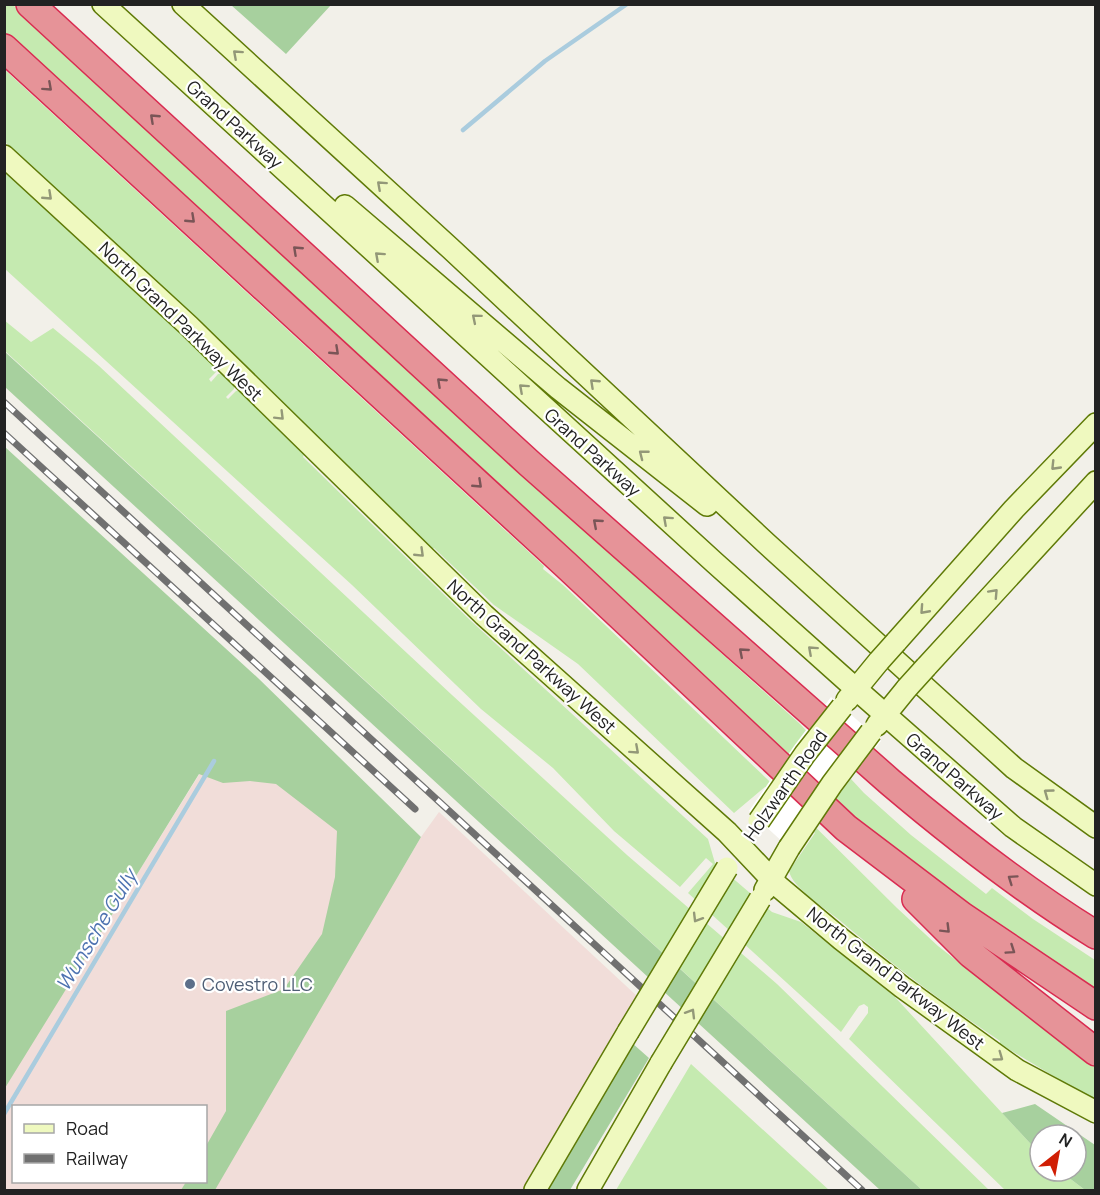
<svg xmlns="http://www.w3.org/2000/svg" width="1100" height="1195" viewBox="0 0 1100 1195" font-family="Manrope,sans-serif">
<style>
.commercial{fill:#f1ddd9;fill-rule:evenodd}
.grass{fill:#c5eab0}
.forest{fill:#a7d09e}
.pier{fill:#fff}
.lines{fill:none;stroke-linecap:round;stroke-linejoin:round}
.stream{stroke:#aaccde;stroke-width:4.5}
.secondary-casing{stroke:#5f7a07;stroke-width:24}
.motorway-casing{stroke:#d92c51;stroke-width:30}
.secondary{stroke:#eff9bf;stroke-width:21}
.motorway{stroke:#e69398;stroke-width:27}
.rail-casing{stroke:#707070;stroke-width:7}
.rail{stroke:#fff;stroke-width:4.5;stroke-dasharray:14;stroke-linecap:butt}
.secondary-bridge-casing{stroke:#5f7a07;stroke-width:24;stroke-linecap:butt}
.secondary-bridge{stroke:#eff9bf;stroke-width:21}
.oneway{stroke:#939878}
.oneway2{stroke:#7a5557}
.service-dot{fill:#5c6f8a;stroke:#fff;stroke-width:2}
.labels{text-anchor:middle;dominant-baseline:central;stroke-width:4.5;stroke-linejoin:round;paint-order:stroke}
.street-label{font-size:18px;fill:#222;stroke:#fff}
.service-label{font-size:18px;fill:#4e5e75;stroke:#fff;text-anchor:start}
.water-label{font-size:20px;font-style:italic;fill:#4e73b1;stroke:#fff}
</style>
<rect width="100%" height="100%" fill="#f2f0e9"/>
<path class="commercial" d="M220,741L401,871L421,837L439,812L638,997L522,1190H5L4,1088ZM14,1106H206V1182H14Z"/>
<path class="grass" d="M4,5H13L661,599L800,724L864,793L911,835L986,894L992,888L1033,919L1095,960V996L901,857L847,810L672,644L669,646L5,34Z
M4,69L544,566L543,569L563,585L766,778L897,908L938,946L1018,1009L1071,1049L1095,1062V1101L1000,1044V1041C943,1003 890,963 838,919C824,908 792,887 789,871L815,833L765,787L734,813L578,664L494,605L434,548L431,550L114,243L5,142Z
M4,168L218,367L216,372L209,379L211,382L218,374L224,373L234,383V389L226,397L228,399L236,391L241,390L305,452L303,457L470,620L708,839L715,863L772,912L801,922L894,996L1040,1154V1171H1060L1085,1190H1005L849,1039L868,1013V1007L864,1004L859,1006L841,1032L688,893L713,864L706,858L680,887L614,831L553,768L481,709L352,585L5,269Z
M4,320L31,342L53,328L99,366L452,695L627,855L777,984L989,1190H922L5,351Z
M691,1064L829,1190H616Z"/>
<path class="forest" d="M231,5H331L286,54Z
M4,351L922,1190H880L5,387Z
M5,447L258,678L421,837L215,1190H181L186,1182H206V1146L226,1111V1011L284,989L322,934L335,877L337,831L276,784L250,781L223,783L199,774L5,1088Z
M632,1043L649,1058L570,1190H547Z
M1035,1104L1095,1145V1190H1085L1060,1171H1076V1135H1040V1154L1002,1113Z"/>
<path class="pier" d="M831,697L881,741L843,789L798,856L749,811L794,746Z"/>
<g class="lines">
<path class="stream" d="M463,130L545,61L627,4
M4,1114L214,761"/>
<defs>
<path id="secondary" d="M103,4L715,563L856,689L1013,827L1096,885
M183,4L450,248L767,544L1014,768L1096,827
M4,156L189,326L484,615L727,832L778,886L841,939L902,987L1017,1070L1096,1112
M345,206L558,388L707,505
M896,642L1014,509L1096,424
M926,667L1096,482
M847,700L879,661
M877,725L907,688
M765,890L789,848
M535,1190L628,1032
M588,1190L661,1063"/>
<path id="motorway" d="M30,4L530,464L890,782C955,837 1023,890 1096,935
M4,48L566,565L846,828L962,916L1096,1006
M916,899L971,954L1096,1052"/>
</defs>
<use href="#secondary" class="secondary-casing"/>
<use href="#motorway" class="motorway-casing"/>
<use href="#secondary" class="secondary"/>
<use href="#motorway" class="motorway"/>
<defs>
<path id="rail" d="M4,402L862,1190
M4,433L415,809"/>
</defs>
<use href="#rail" class="rail-casing"/>
<use href="#rail" class="rail"/>
<defs>
<path id="secondary-bridge" d="M879,661L896,642
M907,688L926,667
M759,821L805,754L842,707
M789,848L832,784L871,732
M628,1032L727,868
M661,1063L760,899"/>
</defs>
<use href="#secondary-bridge" class="secondary-bridge-casing"/>
<use href="#secondary-bridge" class="secondary-bridge"/>
</g>
<defs><path id="oneway-chevron" d="M-2-3.5L2.5 0L-2 3.5" fill="none" stroke-width="1.6" stroke-linecap="round" stroke-linejoin="round" transform="scale(1.5)"/></defs>
<g class="oneway">
<use href="#oneway-chevron" transform="translate(237 54) rotate(-138)"/>
<use href="#oneway-chevron" transform="translate(381 185) rotate(-138)"/>
<use href="#oneway-chevron" transform="translate(48 196) rotate(43)"/>
<use href="#oneway-chevron" transform="translate(379 256) rotate(-138)"/>
<use href="#oneway-chevron" transform="translate(476 318) rotate(-140)"/>
<use href="#oneway-chevron" transform="translate(594 383) rotate(-137)"/>
<use href="#oneway-chevron" transform="translate(523 388) rotate(-138)"/>
<use href="#oneway-chevron" transform="translate(280 416) rotate(45)"/>
<use href="#oneway-chevron" transform="translate(643 454) rotate(-142)"/>
<use href="#oneway-chevron" transform="translate(1055 466) rotate(134)"/>
<use href="#oneway-chevron" transform="translate(667 520) rotate(-138)"/>
<use href="#oneway-chevron" transform="translate(420 553) rotate(44)"/>
<use href="#oneway-chevron" transform="translate(994 593) rotate(-47)"/>
<use href="#oneway-chevron" transform="translate(924 610) rotate(132)"/>
<use href="#oneway-chevron" transform="translate(812 650) rotate(-138)"/>
<use href="#oneway-chevron" transform="translate(635 750) rotate(42)"/>
<use href="#oneway-chevron" transform="translate(1048 793) rotate(-144)"/>
<use href="#oneway-chevron" transform="translate(697 918) rotate(121)"/>
<use href="#oneway-chevron" transform="translate(691 1013) rotate(-59)"/>
<use href="#oneway-chevron" transform="translate(999 1057) rotate(36)"/>
</g>
<g class="oneway2">
<use href="#oneway-chevron" transform="translate(48 87) rotate(42)"/>
<use href="#oneway-chevron" transform="translate(154 118) rotate(-137)"/>
<use href="#oneway-chevron" transform="translate(191 219) rotate(43)"/>
<use href="#oneway-chevron" transform="translate(297 250) rotate(-137)"/>
<use href="#oneway-chevron" transform="translate(335 351) rotate(43)"/>
<use href="#oneway-chevron" transform="translate(441 382) rotate(-137)"/>
<use href="#oneway-chevron" transform="translate(478 484) rotate(43)"/>
<use href="#oneway-chevron" transform="translate(597 523) rotate(-139)"/>
<use href="#oneway-chevron" transform="translate(743 652) rotate(-139)"/>
<use href="#oneway-chevron" transform="translate(1012 879) rotate(-145)"/>
<use href="#oneway-chevron" transform="translate(946 929) rotate(45)"/>
<use href="#oneway-chevron" transform="translate(1011 950) rotate(34)"/>
</g>
<circle class="service-dot" cx="190" cy="984" r="6"/>
<g class="labels">
<g class="street-label">
<text transform="translate(235 124) rotate(42)">Grand Parkway</text>
<text transform="translate(181 321) rotate(44)">North Grand Parkway West</text>
<text transform="translate(593 452) rotate(42)">Grand Parkway</text>
<text transform="translate(532 656) rotate(42)">North Grand Parkway West</text>
<text transform="translate(955 776) rotate(41)">Grand Parkway</text>
<text transform="translate(785 785) rotate(-55)">Holzwarth Road</text>
<text transform="translate(896 978) rotate(38)">North Grand Parkway West</text>
</g>
<g class="service-label">
<text x="202" y="984">Covestro LLC</text>
</g>
<g class="water-label">
<text transform="translate(96 930) rotate(-59)">Wunsche Gully</text>
</g>
</g>
<rect width="1100" height="1195" fill="none" stroke="#222222" stroke-width="12"/>
<rect x="12" y="1105" width="195" height="78" fill="#ffffff" stroke="#a7a7a7" stroke-width="1.5"/>
<rect x="24" y="1124" width="30" height="9" fill="#eff9bf" stroke="#a7a7a7" stroke-width="1.5"/>
<text x="66" y="1135" font-size="18" fill="#222222">Road</text>
<rect x="24" y="1154" width="30" height="9" fill="#707070" stroke="#a7a7a7" stroke-width="1.5"/>
<text x="66" y="1165" font-size="18" fill="#222222">Railway</text>
<g transform="translate(1058 1153) rotate(31)"><circle r="28" fill="#ffffff" stroke="#a7a7a7" stroke-width="1.5"/>
<path d="M0-4.5L10 22L0 15L-10 22Z" fill="#d01e04"/>
<text y="-9" font-size="16" font-weight="bold" text-anchor="middle" fill="#222222">N</text>
</g>
</svg>
